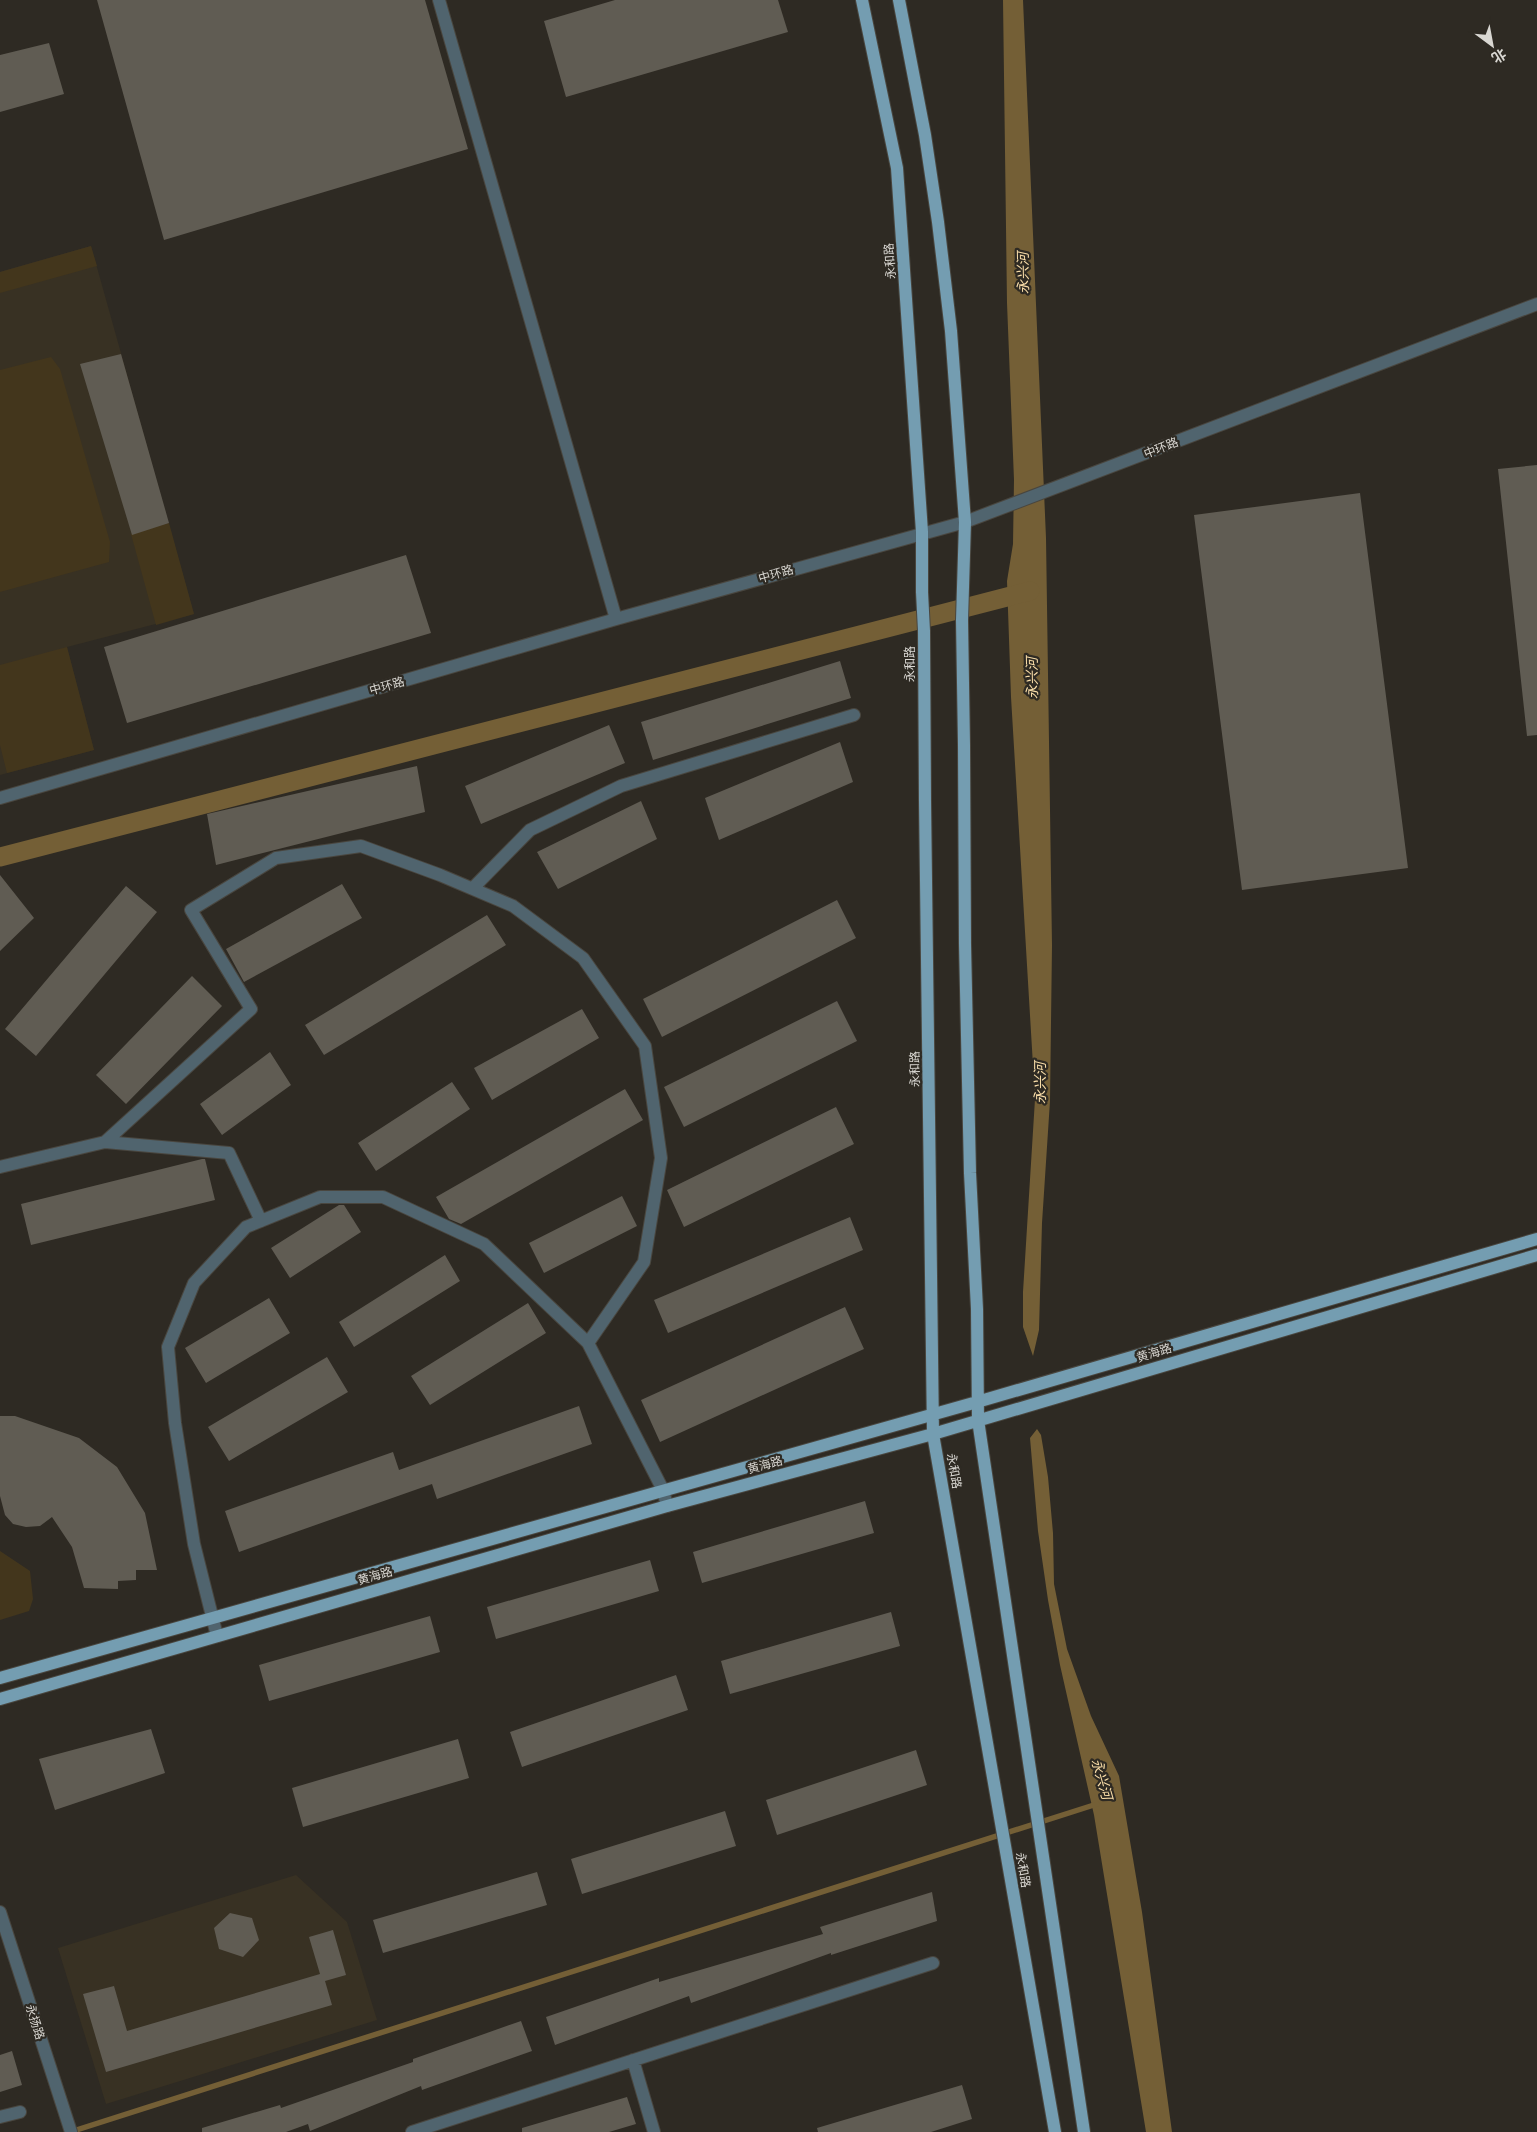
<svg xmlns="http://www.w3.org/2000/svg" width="1537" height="2132" viewBox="0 0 1537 2132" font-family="'Source Serif 4','Noto Sans SC',serif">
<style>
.built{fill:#383123}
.green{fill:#43361c}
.water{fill:#745f36}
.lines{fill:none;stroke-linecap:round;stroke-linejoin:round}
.stream{stroke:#745f36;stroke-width:5.5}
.canal{stroke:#745f36;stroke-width:19}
.building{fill:#605c53}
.minor-casing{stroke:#49463f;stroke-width:14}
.major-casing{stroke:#49463f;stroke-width:14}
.minor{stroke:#50646e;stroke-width:12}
.major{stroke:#749db1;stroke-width:12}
.labels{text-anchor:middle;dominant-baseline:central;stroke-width:4.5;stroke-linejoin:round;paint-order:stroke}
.street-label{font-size:12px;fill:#d9d7d2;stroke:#2e2a23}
.water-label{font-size:14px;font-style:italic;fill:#fadea9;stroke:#2e2a23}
</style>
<rect width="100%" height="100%" fill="#2e2a23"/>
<path class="built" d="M91,246L194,614L67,647L94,750L0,775V272Z
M296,1875L347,1922L377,2020L106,2104L58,1948Z"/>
<path class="green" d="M91,246L97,266L0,293V272Z
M51,357L60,369L110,542L109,562L0,592V370Z
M169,523L194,614L156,625L131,534Z
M67,647L94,750L7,773L0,745V665Z
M0,1551L30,1571L33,1599L29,1611L0,1620Z"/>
<path class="water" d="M1003,0H1023L1046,538L1052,945L1050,1101L1042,1223L1039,1330L1033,1356L1023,1327V1292L1035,1099L1011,697L1007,581L1013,544L1014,480L1007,303Z
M1037,1429L1041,1435L1048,1477L1053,1533L1054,1584L1067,1649L1091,1716L1119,1776L1142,1912L1172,2132H1146L1094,1815L1060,1665L1048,1600L1038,1531L1030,1438Z"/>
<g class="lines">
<path class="stream" d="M70,2132L1097,1804"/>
<path class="canal" d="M0,857L1030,591"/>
</g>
<path class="building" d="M97,0H425L468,149L164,240Z
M615,0H778L788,32L566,97L544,21Z
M49,43L64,94L0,112V55Z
M121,354L169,523L132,535L80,364Z
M1537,465V735L1527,736L1498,469Z
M1360,493L1408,868L1242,890L1194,515Z
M406,555L431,633L127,723L104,647Z
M840,661L851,698L653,760L641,722Z
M609,725L625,763L481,824L465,786Z
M840,742L853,782L719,840L705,798Z
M417,766L425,812L216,865L207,814Z
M641,801L657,839L558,889L537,852Z
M0,875L34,918L0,951Z
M342,884L362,918L244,982L226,949Z
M126,886L157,912L36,1056L5,1029Z
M837,900L856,938L662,1037L643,999Z
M487,915L506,945L324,1055L305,1025Z
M192,976L222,1006L126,1104L96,1075Z
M837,1001L857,1041L684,1127L664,1087Z
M582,1009L599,1038L492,1100L474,1068Z
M270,1052L291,1085L222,1135L200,1104Z
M452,1082L470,1109L376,1171L358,1143Z
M625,1089L643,1120L461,1224L449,1219L436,1197Z
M836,1107L854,1144L684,1227L667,1190Z
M202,1159H205L215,1200L31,1245L21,1204Z
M622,1196L637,1226L544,1273L529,1243Z
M339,1205H344L361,1232L290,1278L271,1248Z
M850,1217L863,1250L668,1333L654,1300Z
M445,1255L460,1281L354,1347L339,1322Z
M269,1298L290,1333L206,1383L185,1348Z
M528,1303L546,1333L430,1405L411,1376Z
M845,1307L864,1349L660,1442L641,1400Z
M327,1357L348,1392L229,1461L208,1427Z
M579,1406L592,1444L437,1499L432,1484L239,1552L225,1511L393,1452L399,1470Z
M0,1416H15L79,1438L117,1467L145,1513L157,1570H136V1580L118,1581V1589L84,1588L72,1547L52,1517L40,1526L26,1527L13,1524L5,1515L0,1496Z
M865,1501L874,1533L702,1583L693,1552Z
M650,1560L659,1591L496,1639L487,1607Z
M891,1612L900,1646L730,1694L721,1661Z
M430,1616L440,1652L269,1701L259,1665Z
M676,1675L688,1710L522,1767L510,1732Z
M151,1729L165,1773L55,1810L39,1759Z
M458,1739L469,1778L303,1827L292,1788Z
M916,1750L927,1785L777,1835L766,1800Z
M725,1811L736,1846L582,1894L571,1859Z
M537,1872L547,1905L383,1953L373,1920Z
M932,1892L937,1921L831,1955V1953L691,2003L689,1996L555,2045L546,2017L659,1978V1982L823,1934L820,1927Z
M230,1913L252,1918L259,1940L243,1957L219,1949L214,1928Z
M333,1930L346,1975L325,1981L332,2005L106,2072L83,1994L114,1986L127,2031L320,1974L309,1937Z
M521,2021L532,2051L422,2090L421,2086L310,2131L308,2124L286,2132H202V2128L280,2105L281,2108L413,2062V2059Z
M12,2051L22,2085L0,2092V2055Z
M962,2085L972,2119L931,2132H818L817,2128Z
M627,2097L636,2124L609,2132H522V2128Z"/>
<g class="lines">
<defs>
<path id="minor" d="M439,0L616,619
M0,798L616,619L965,522L1537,304
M473,888L530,830L621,786L854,715
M105,1142L229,1153L261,1221
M0,1167L105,1142L251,1009L191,910L276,858L361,846L440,875L513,906L583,958L645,1046L661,1158L644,1262L588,1343
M217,1636L194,1544L175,1423L168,1347L194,1283L246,1227L320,1197H383L484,1244L588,1343L663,1490L667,1506
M0,1912L71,2132
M633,2060L654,2132
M0,2117L20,2112
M412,2132L933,1963"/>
<path id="major" d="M862,0L897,168L922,532V592L924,631L925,801L933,1434L1055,2132
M899,0L925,135L938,222L951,331L965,522L962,620L964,745L965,944L970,1173L977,1309L978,1420L1084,2132
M0,1678L977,1402L1537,1239
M0,1699L667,1506L933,1434L1537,1255"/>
</defs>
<use href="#minor" class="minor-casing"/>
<use href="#major" class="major-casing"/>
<use href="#minor" class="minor"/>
<use href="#major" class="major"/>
</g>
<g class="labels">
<g class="street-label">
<text transform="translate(890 261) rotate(-94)">永和路</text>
<text transform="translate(1161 448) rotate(-21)">中环路</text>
<text transform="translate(776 574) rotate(-16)">中环路</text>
<text transform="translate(910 664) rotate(-90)">永和路</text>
<text transform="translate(387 686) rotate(-16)">中环路</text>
<text transform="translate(915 1069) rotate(-91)">永和路</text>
<text transform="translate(1154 1353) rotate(-17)">黄海路</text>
<text transform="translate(765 1465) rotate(-15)">黄海路</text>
<text transform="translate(954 1471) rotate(80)">永和路</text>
<text transform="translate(375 1576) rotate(-16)">黄海路</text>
<text transform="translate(1023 1870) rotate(80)">永和路</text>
<text transform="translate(35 2022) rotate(72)">永扬路</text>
</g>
<g class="water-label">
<text transform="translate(1023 273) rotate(-91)">永兴河</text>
<text transform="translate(1032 678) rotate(-91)">永兴河</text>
<text transform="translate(1040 1083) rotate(-90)">永兴河</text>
<text transform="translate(1102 1779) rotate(74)">永兴河</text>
</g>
</g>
<g transform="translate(1492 45) rotate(148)" stroke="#2e2a23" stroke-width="4" paint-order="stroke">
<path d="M0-4L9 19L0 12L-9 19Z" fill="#d9d7d2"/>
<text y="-8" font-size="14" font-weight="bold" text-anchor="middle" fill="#d9d7d2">北</text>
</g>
</svg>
